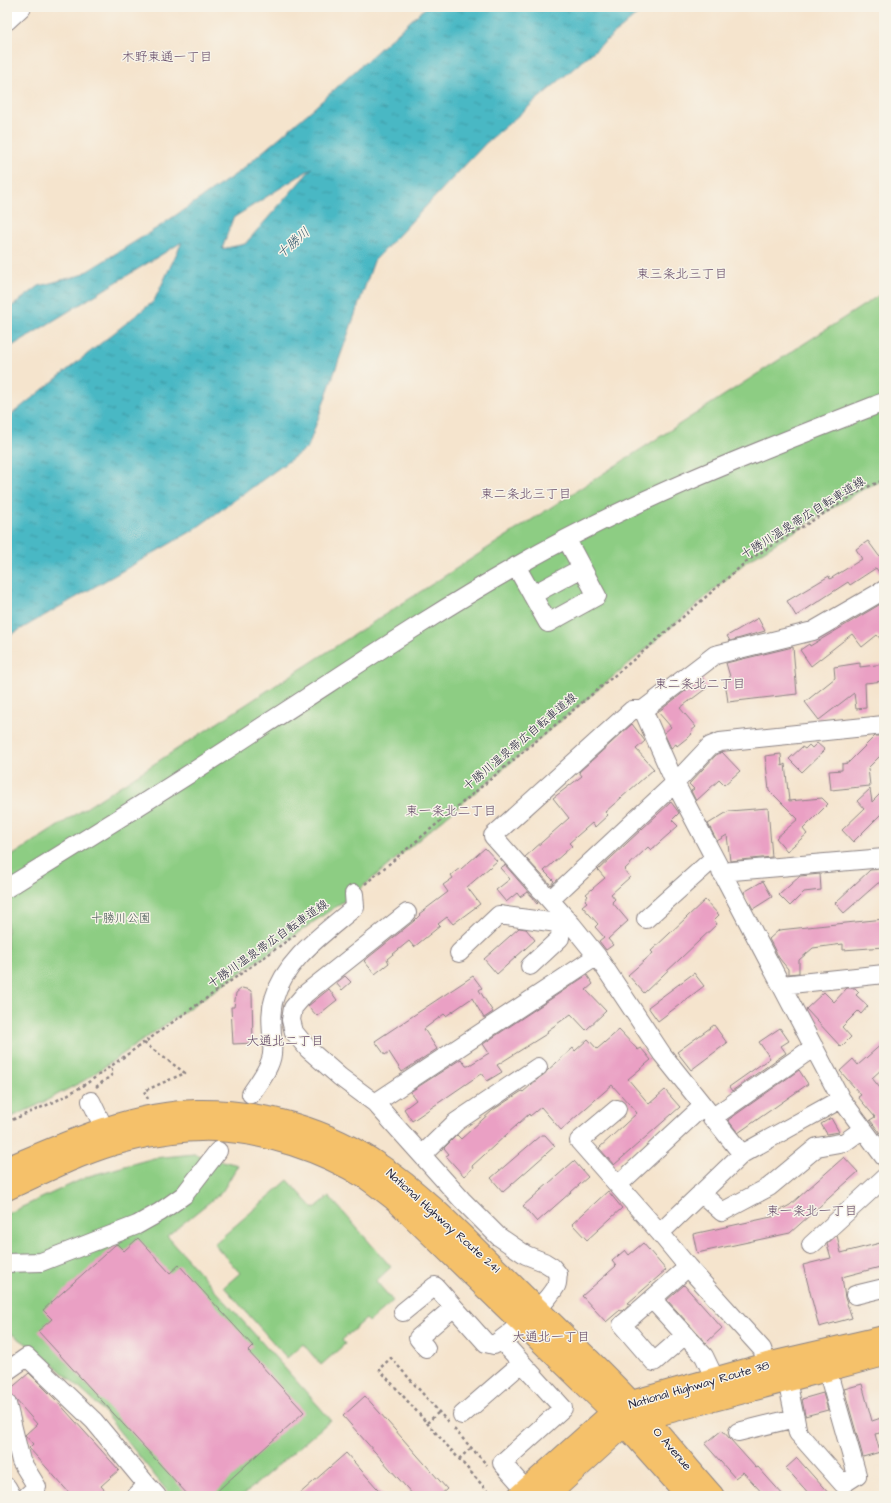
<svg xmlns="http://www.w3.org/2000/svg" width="891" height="1503" viewBox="0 0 891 1503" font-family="'Architects Daughter','Klee One',sans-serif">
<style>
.green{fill:#8dcd83;stroke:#58785f}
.water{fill:url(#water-ripples);stroke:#366d80;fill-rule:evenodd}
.building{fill:#eaa0c4}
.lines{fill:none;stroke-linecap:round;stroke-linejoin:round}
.minor-casing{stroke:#8c8384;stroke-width:20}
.highway-casing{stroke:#8c8384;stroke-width:24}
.path{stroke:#8c8384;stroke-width:2.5;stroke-dasharray:3 3;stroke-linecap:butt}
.minor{stroke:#fff;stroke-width:18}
.highway{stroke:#f5c16b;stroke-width:22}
.labels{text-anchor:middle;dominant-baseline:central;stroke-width:3;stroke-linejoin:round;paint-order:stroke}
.street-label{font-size:12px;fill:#22223b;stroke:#f7f3e8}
.park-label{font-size:12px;fill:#425551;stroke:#f7f3e8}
.neighbourhood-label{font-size:13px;fill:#684e6b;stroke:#f7f3e8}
.water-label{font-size:13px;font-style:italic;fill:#30566b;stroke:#f7f3e8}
</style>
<defs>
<pattern id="water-ripples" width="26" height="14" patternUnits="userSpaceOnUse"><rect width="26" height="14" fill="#4ab8c4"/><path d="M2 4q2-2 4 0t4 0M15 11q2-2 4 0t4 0" fill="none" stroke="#3d95a0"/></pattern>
</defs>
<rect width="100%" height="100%" fill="#f7f3e8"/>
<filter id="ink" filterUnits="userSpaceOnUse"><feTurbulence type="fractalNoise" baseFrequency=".025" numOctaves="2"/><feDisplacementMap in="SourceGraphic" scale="8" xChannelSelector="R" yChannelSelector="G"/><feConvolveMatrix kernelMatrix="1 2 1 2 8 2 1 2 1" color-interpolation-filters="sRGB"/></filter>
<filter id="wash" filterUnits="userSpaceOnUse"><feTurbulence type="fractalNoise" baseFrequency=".012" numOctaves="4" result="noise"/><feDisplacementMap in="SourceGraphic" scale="16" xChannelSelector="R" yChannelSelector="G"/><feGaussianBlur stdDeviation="0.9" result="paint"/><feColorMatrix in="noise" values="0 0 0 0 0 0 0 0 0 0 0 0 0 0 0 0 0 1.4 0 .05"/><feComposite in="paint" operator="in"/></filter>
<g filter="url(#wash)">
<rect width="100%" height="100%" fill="#f5e4cd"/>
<path class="green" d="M884,292V480L865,488L747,561L645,650L354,894L85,1080L36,1106L7,1119V859Z
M194,1154L238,1165L222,1192L167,1236L331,1420L242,1496H171L99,1406L42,1354L7,1331V1214L89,1176L154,1158Z
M288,1180L314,1209L329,1196L391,1267L376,1281L393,1301L369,1322L366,1319L342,1340L345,1344L321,1365L303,1344L287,1358L224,1287L240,1273L214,1244Z"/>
<path class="water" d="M426,7H650L634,17L486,143L374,261L308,447L192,531L7,637V418L154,301L182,242L7,349V310L39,286L81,275L157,228L239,172L314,108ZM312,168L245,244L222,249L233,218Z"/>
<g id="blocks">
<path class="building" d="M868,541L879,556L884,552V580L876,568L850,585L848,582L796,616L787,601L829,576L830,579L862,559L856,549Z
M884,602V643L877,635L862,647L852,634L811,666L800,650L809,644L810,646Z
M758,618L765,631L730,641L727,636Z
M793,647L797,694L728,702L725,681L731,680L726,663Z
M860,663V667L884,664V681L865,683L866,708L856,709L854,693L819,720L805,702L835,678L834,667Z
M702,678L708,687L680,708L696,727L690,732L692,734L677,746L676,744L671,748L664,733L671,727L658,712Z
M632,724L645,741L636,749L654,769L605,812L608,815L595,827L592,823L569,843L572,846L544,871L554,881L551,885L525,857L569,818L553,798L582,776L579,772Z
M875,736H884V752L868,768L870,786L831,790L829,771L842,770V764L848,763Z
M817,743L825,750L802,772L789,759L802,747L805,749L809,745L812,748Z
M722,752L740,771L724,785L719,780L696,801L691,791L694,789L689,784L716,755Z
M781,754L782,766L785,764L789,801L822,798L828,804L803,829L807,834L787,851L776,838L798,819L769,790L765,756Z
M870,789L872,802L884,790V811L853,842L842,830L864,809L857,801Z
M671,802L679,813L672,820L678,826L651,850L648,847L624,870L630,877L611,894L615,899L612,902L628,921L608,939L613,945L606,950L599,941L604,937L595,927L598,924L582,906L587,902L585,900L588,896L586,894L605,878L598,870Z
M768,808L772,857L730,861L727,835L717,841L708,824L729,811Z
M485,848L497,861L467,887L480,904L453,924L447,917L438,924L440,926L414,947L409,941L387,959L389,963L375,974L364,961L414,921L420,915L419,914L448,892L443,885L453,878L451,875L460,868L461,869Z
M505,865L538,903L537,904L527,892L520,897L517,893L506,902L496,890L510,879L500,868Z
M884,869V883H878L844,913L835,903L870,870Z
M820,874L821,890L804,892L790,906L779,895L800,876Z
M763,881L772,897L753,909L744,892Z
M705,900L719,915L714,920L717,924L644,993L628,975L653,953L651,951Z
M884,919V947L843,950V944L813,948L799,960V973L788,974V969L779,958L769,939L779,930Z
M519,928L526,929L535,940L497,974L484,959Z
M694,973L704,986L658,1021L648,1007Z
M587,975L593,984L586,990L606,1011L586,1030L571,1014L547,1031L548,1033L497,1065L502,1072L487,1081L482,1073L412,1121L404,1109L416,1100L410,1092L461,1059L466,1066H468L489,1053L483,1044Z
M345,976L351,982L342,990L336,983Z
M473,976L482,988L479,990L493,1012L484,1018L472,998L446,1016L444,1014L424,1029L437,1049L402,1072L389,1052L385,1055L375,1041Z
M242,988L250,990L252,993L253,1043L233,1044L231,1007H234L236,993Z
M847,988H855L859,992L856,995L868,1006L861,1014L858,1011L842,1027L851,1037L841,1047L806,1009L824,992L834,1002Z
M329,989L337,1000L317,1016L308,1006Z
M714,1025L727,1043L691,1070L677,1052Z
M780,1028L789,1041L781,1046L786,1053L732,1091L729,1087L770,1058L759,1042Z
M619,1030L638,1050L641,1048L651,1060L628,1079L649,1104L665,1090L680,1107L614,1165L599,1148L637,1113L612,1085L561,1130L541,1107L530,1116L529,1114L472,1166L473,1168L464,1176L446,1156L449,1154L444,1148L457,1135L461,1139L493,1110L522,1091L523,1092L573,1048L575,1051L588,1039L597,1049Z
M884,1042V1067L872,1078L884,1093V1138L870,1120L875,1117L858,1097L861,1095L840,1071L853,1059L858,1065Z
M799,1070L808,1084L738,1133L728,1120Z
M831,1118L839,1132L827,1134L821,1124Z
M541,1135H545L555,1146L503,1192L491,1178Z
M844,1157L858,1172L790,1233L697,1253L693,1234L776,1216L775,1213L790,1205Z
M574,1161L588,1177L537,1222L523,1206Z
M608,1191L622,1208L587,1240L572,1224Z
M837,1235L841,1253L884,1242V1266L842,1277L845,1298L852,1318L819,1327L803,1265L831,1258L827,1244Z
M138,1238L170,1273L179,1265L253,1346L248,1351L304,1412L212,1496H189L38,1331L52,1319L43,1310L115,1245L117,1244L124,1251Z
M643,1243L666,1270L628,1303L630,1304L622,1311L620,1310L606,1322L582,1296L616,1266L612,1261L625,1250L629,1255Z
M684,1285L722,1328L706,1343L667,1300Z
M29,1373L57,1401L119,1470L101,1486L110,1496H72L29,1448L33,1444L25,1435L37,1424L8,1391Z
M862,1384L872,1421L884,1417V1432L875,1434L880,1452L863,1457L844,1389Z
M823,1393L828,1410L805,1416L802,1399Z
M365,1396L447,1489L439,1496H414L343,1416Z
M722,1430L756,1468L758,1467L784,1496H765L743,1472L735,1478L705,1444Z
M346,1453L384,1496H297Z
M797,1458L831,1496H811L786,1468Z"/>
</g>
</g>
<g filter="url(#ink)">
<use href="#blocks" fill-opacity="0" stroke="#8c8384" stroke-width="1"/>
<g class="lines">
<defs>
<path id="minor" d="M7,21L22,7
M516,566L548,623L597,596L567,540
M532,595L582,568
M643,710L675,783L841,1099L884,1157
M721,872L884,858
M7,888C93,835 179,782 263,726C347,672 429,616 515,567C633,499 758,451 884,402
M551,899L675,783L710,746L720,742L884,725
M646,919L714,858
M459,953L499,915L572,925
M530,966L560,938L561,923
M782,985L884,974
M251,1094C258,1083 271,1067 272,1054C274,1036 268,1017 274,999C285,959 326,932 355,907L354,894
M91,1101L104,1128L107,1141
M375,1103L597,956
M617,1109L579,1141L660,1233
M712,1118L814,1047
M742,1154L662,1054L597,956L572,925L493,836L632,710H643L715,655L813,631L884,590
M422,1155L456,1122L538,1067
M618,1185L703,1106
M701,1193L722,1212L769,1187L817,1147L845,1142L863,1129
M811,1245L884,1178
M7,1263L41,1262L137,1225L160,1212L184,1195L218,1151
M688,1267L652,1299L704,1356L715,1379
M855,1295L884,1288
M652,1299L622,1325L654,1362L685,1335
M403,1312L435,1286L486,1343L494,1345C513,1331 544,1307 556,1286C558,1283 557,1278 558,1274L552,1267L544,1262L526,1255L498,1236L462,1200L375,1103L340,1077L308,1049L294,1032L291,1020L293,1008L305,994L407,913
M501,1340L563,1408L502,1463L526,1490
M426,1348L418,1338L454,1307
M767,1364L762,1349L688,1267L660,1233L742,1154L841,1099
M7,1371L27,1357L94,1421L147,1485
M787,1380L798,1433L843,1484L857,1475L827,1369
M7,1404L21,1461L37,1487L27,1496
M462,1415L522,1363
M738,1432L795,1418
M7,1487L12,1496
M136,1496L147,1485L157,1496"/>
<path id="highway" d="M7,1168C69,1142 129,1113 197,1111C261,1110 329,1129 381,1166C426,1196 465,1239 504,1276C546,1318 589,1358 630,1401C659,1431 685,1465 713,1496
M7,1189C45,1172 84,1151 125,1141C153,1134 185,1129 215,1130C266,1132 322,1151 366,1178C376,1185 386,1193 395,1200L613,1412L688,1496
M519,1496L613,1412L631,1402L767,1364L884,1337
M547,1496L625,1425L645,1418L884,1355"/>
</defs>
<use href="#minor" class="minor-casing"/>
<use href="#highway" class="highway-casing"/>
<path class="path" d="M365,884L645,650L747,561L865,488L884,480
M144,1043L185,1073L144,1091L148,1099
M96,1087L113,1074L111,1066
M7,1122L54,1102L83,1086L298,933
M448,1422L391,1358L379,1369L492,1496
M427,1423L439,1412
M454,1429L487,1465
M459,1459L471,1448
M496,1496L503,1489"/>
<use href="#minor" class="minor"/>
<use href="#highway" class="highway"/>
</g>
</g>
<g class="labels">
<g class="street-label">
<text transform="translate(803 518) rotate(-32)">十勝川温泉帯広自転車道線</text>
<text transform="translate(520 742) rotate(-40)">十勝川温泉帯広自転車道線</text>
<text transform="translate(268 944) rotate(-35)">十勝川温泉帯広自転車道線</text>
<text transform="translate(443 1221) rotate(42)">National Highway Route 241</text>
<text transform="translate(699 1385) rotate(-16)">National Highway Route 38</text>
<text transform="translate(672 1449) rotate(49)">O Avenue</text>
</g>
<g class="park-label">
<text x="121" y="918">十勝川公園</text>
</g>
<g class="neighbourhood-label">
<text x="167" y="57">木野東通一丁目</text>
<text x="682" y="274">東三条北三丁目</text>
<text x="526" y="494">東二条北三丁目</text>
<text x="700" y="684">東二条北二丁目</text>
<text x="451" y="811">東一条北二丁目</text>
<text x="285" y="1041">大通北二丁目</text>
<text x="812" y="1211">東一条北一丁目</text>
<text x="551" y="1337">大通北一丁目</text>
</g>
<g class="water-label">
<text transform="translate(293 243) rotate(-41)">十勝川</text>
</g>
</g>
<rect width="891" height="1503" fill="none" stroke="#f7f3e8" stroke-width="24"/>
</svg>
